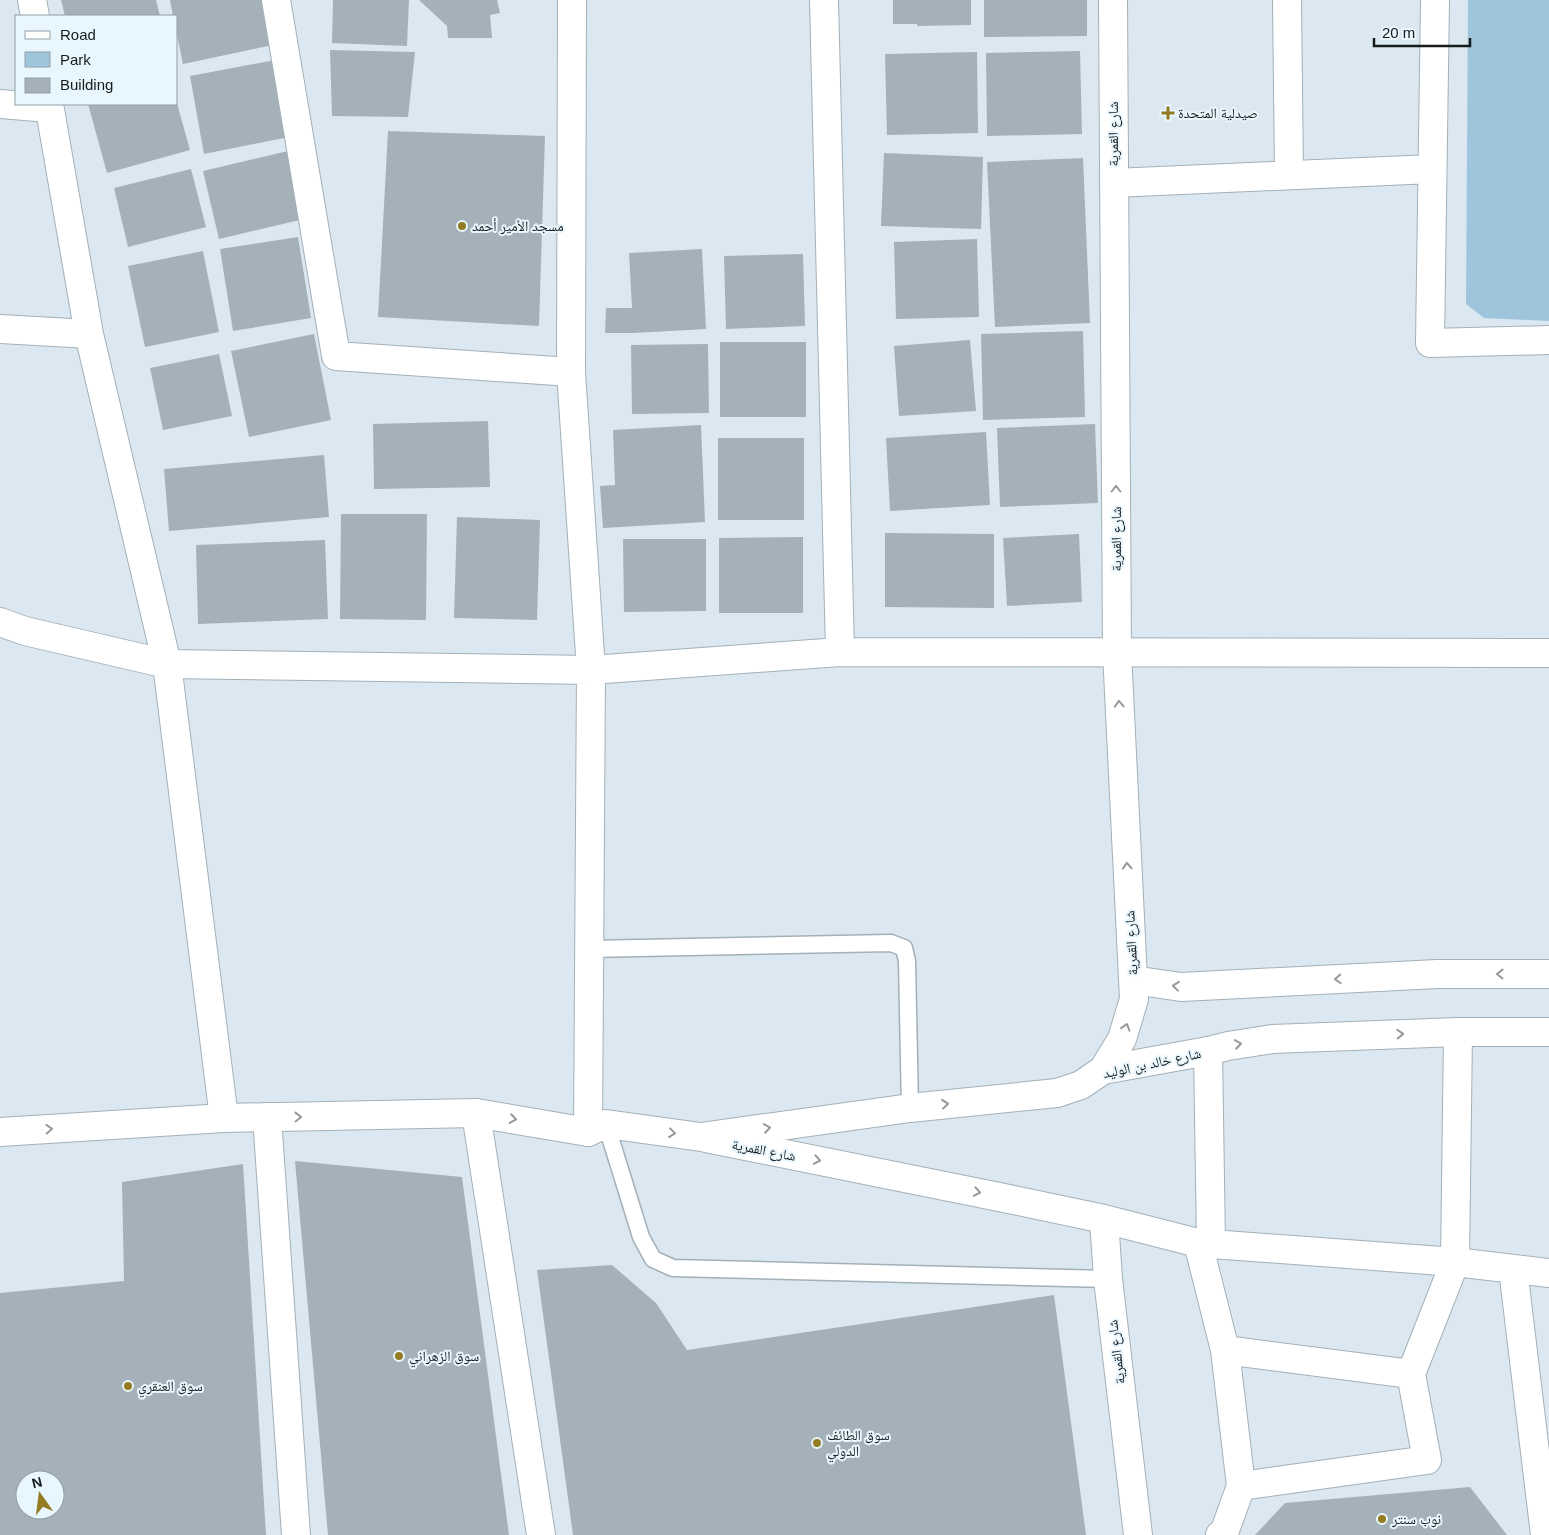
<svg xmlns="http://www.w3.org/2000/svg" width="1549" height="1535" viewBox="0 0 1549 1535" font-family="Helvetica,'Noto Naskh Arabic',sans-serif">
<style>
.green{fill:#9fc5dd}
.building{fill:#a4b1b9;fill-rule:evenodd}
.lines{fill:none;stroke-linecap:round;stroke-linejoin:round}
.lane-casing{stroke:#a4b0b8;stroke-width:19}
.street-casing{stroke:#a4b0b8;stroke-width:30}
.secondary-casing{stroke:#a4b0b8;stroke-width:30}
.lane{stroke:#fff;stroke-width:16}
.street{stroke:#fff;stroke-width:28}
.secondary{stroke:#fff;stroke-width:28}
.oneway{stroke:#96989a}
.poi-dot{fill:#947c23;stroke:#e8f6fe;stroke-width:2}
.labels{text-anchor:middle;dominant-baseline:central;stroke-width:4;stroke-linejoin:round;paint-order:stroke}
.poi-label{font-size:14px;fill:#161b1e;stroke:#e8f6fe;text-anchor:start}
.street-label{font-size:14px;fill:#161b1e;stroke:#e8f6fe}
</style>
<rect width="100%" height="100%" fill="#dbe8f1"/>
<path class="green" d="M1468,0H1549V321L1484,318L1466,304Z"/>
<path class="building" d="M61,0H156L160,16H65Z
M170,0H268L277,44L183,64L176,30V16H173Z
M333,0H409L407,46L332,43Z
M419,0H497L500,13L490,15L492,38H448L447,26Z
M893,0H971V25L917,26V24H893Z
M984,0H1087V36L984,37Z
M330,50L415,52L408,117L332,116Z
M1080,51L1082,134L987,136L986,53Z
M977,52L978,133L887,135L885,54Z
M275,60L289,137L204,154L190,76Z
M176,100L190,150L107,173L88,104H176Z
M388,131L545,136L539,326L378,317Z
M288,151L304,219L219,239L203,171Z
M884,153L983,157L981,229L881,226Z
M1083,158L1090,323L995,327L987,162Z
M191,169L206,227L128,247L114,188Z
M298,237L311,318L233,331L220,249Z
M977,239L979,317L896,319L894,242Z
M702,249L706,329L634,333H605L606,308H632L629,253Z
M203,251L219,332L145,347L128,266Z
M803,254L805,326L726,329L724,256Z
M1083,331L1085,417L983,420L981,334Z
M314,334L331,420L249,437L231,351Z
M970,340L976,411L899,416L894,346Z
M720,342H806V417H720Z
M708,344L709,413L632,414L631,345Z
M219,354L232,416L163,430L150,368Z
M488,421L490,487L374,489L373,424Z
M1095,424L1098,503L1000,507L997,428Z
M701,425L705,522L603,528L600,486L615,485L613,430Z
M986,432L990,505L890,511L886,438Z
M718,438H804V520H718Z
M324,455L329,517L169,531L164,469Z
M341,514H427L426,620L340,619Z
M457,517L540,520L537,620L454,618Z
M885,533L994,534V608L885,607Z
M1079,534L1082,602L1007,606L1003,538Z
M803,537V613H719V538Z
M623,539H706V611L624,612Z
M325,540L328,619L198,624L196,545Z
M295,1161L462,1177L509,1535H328Z
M243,1164L266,1535H0V1293L124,1281L122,1182ZM25,1480H55V1510H25Z
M612,1265L656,1303L687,1350L1054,1295L1086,1535H573L537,1270Z
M1470,1487L1507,1535H1255L1285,1503Z"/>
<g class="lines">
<defs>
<path id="lane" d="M589,949L891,943L904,948L907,961L910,1108
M606,1124L641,1237L653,1259L673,1268L1108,1279"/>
<path id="street" d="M32,0L35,16
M276,0L336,356L571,372
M572,0L571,372L591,670L588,1132
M824,0L840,652
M1287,0L1289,175
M1435,0L1430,343L1549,340
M0,104L49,108
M49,104L89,334L167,664L224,1118
M1114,183L1432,169
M0,329L89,334
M0,622L25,631L167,664L591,670L840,652L1549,653
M1208,1051L1211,1244
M476,1113L541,1535
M267,1117L296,1535
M706,1138L1004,1198L1104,1219L1198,1243L1455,1262L1549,1273
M1104,1219L1108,1279L1138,1535
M1198,1243L1225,1350L1411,1374L1455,1262L1458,1032
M1513,1269L1545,1535
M1225,1350L1241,1486L1427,1460L1411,1374
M1220,1535L1224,1533L1241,1486"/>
<path id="secondary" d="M1133,980L1181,987L1437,974H1549
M1103,1070L1122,1039L1134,999L1117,652L1113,0
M0,1132L224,1118L476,1113L588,1132L606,1124L701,1137L910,1108L1057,1093L1081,1085L1103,1070L1208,1051L1228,1046L1272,1039L1458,1032H1549"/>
</defs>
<use href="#lane" class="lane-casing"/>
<use href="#street" class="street-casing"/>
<use href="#secondary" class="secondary-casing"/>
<use href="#lane" class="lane"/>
<use href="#street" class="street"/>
<use href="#secondary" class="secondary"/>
</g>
<defs><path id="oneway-chevron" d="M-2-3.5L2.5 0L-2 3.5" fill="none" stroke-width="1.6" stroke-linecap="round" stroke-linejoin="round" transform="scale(1.25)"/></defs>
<g class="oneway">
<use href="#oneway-chevron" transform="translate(1116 489) rotate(-90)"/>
<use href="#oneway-chevron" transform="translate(1119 704) rotate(-93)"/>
<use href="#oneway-chevron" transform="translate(1127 866) rotate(-93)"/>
<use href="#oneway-chevron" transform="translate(1500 974) rotate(180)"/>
<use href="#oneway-chevron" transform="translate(1338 979) rotate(177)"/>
<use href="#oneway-chevron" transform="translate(1176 986) rotate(-174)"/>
<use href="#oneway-chevron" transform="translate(1126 1027) rotate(-73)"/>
<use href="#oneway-chevron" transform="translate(1400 1034) rotate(-2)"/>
<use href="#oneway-chevron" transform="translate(1238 1044) rotate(-9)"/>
<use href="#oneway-chevron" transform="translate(945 1104) rotate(-6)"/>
<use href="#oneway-chevron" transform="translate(298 1117) rotate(-1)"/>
<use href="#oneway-chevron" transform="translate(513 1119) rotate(9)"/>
<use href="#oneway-chevron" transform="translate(767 1128) rotate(-8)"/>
<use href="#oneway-chevron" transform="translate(49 1129) rotate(-3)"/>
<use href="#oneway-chevron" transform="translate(672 1133) rotate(7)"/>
<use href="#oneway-chevron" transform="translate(817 1160) rotate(11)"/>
<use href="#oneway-chevron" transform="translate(977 1192) rotate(11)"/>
</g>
<g class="poi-dot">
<path d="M1165.5 105.5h5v5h5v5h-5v5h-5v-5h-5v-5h5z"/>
<circle cx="462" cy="226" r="5"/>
<circle cx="399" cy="1356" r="5"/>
<circle cx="128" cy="1386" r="5"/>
<circle cx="817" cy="1443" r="5"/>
<circle cx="1382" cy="1519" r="5"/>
</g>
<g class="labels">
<g class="poi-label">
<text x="1178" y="113">صيدلية المتحدة</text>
<text x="472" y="226">مسجد الأمير أحمد</text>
<text x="409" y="1356">سوق الزهراني</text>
<text x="138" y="1386">سوق العنقري</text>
<text x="827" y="1435">سوق الطائف<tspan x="827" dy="16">الدولي</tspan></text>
<text x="1392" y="1519">نوب سنتر</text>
</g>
<g class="street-label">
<text transform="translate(1113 134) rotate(-90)">شارع القمرية</text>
<text transform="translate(1116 539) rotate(-90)">شارع القمرية</text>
<text transform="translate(1131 943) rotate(-93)">شارع القمرية</text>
<text transform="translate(1152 1063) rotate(-12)">شارع خالد بن الوليد</text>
<text transform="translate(764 1150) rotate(11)">شارع القمرية</text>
<text transform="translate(1116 1352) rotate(-97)">شارع القمرية</text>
</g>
</g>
<rect x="15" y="15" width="162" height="90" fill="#e8f6fe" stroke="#949ea4"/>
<rect x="25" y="31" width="25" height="8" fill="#ffffff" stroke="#949ea4"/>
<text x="60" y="40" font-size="15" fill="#161b1e">Road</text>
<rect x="25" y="52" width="25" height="15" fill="#9fc5dd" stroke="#949ea4"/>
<text x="60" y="65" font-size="15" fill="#161b1e">Park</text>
<rect x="25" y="78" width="25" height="15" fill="#a4b1b9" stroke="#949ea4"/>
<text x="60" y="90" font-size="15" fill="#161b1e">Building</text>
<g transform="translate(40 1495) rotate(346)"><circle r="24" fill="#e8f6fe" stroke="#949ea4"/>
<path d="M0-4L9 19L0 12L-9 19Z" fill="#947c23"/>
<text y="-8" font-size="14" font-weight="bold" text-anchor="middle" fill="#161b1e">N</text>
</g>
<path d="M1374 38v8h96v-8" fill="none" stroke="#161b1e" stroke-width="2.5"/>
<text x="1382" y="38" font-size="15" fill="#161b1e" stroke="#e8f6fe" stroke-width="4" paint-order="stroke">20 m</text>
</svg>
